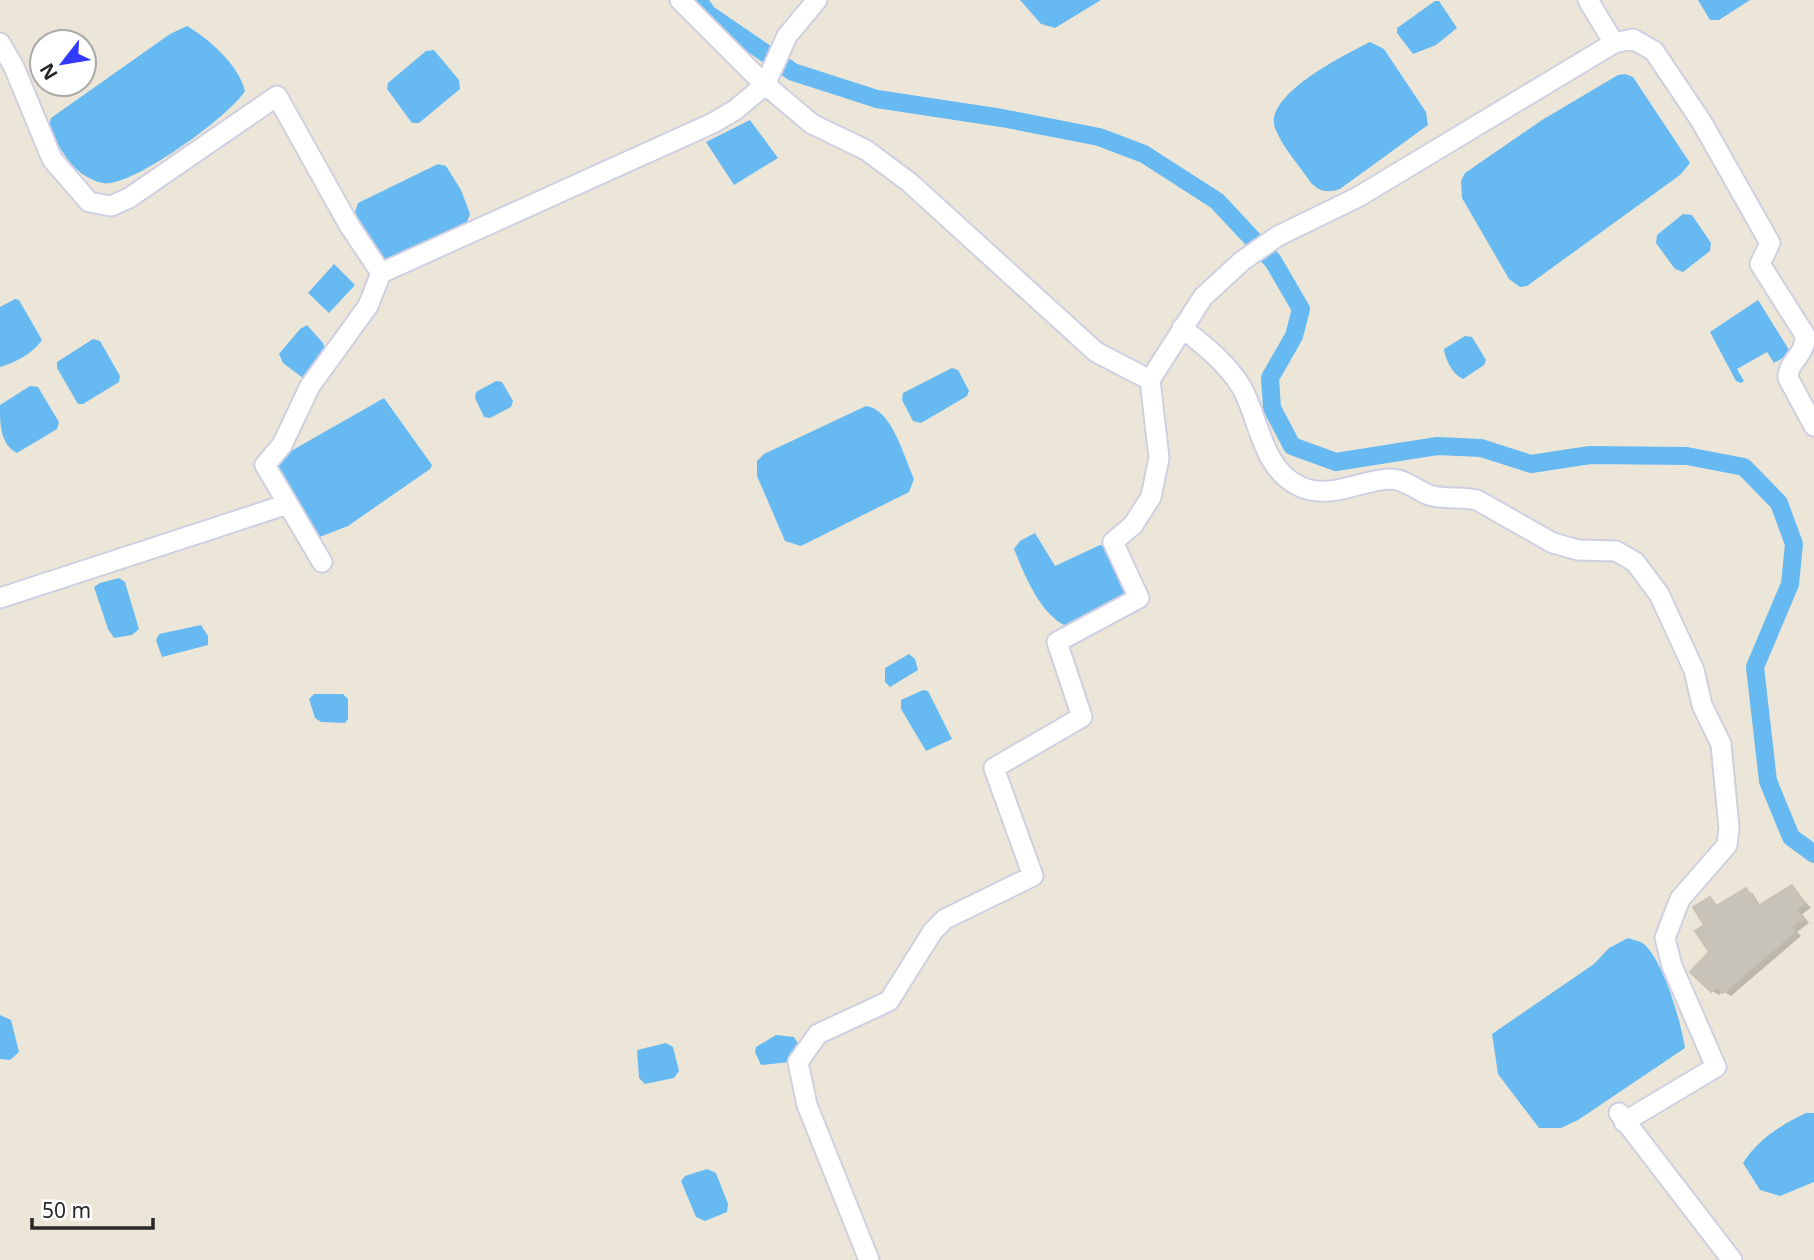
<svg xmlns="http://www.w3.org/2000/svg" width="1814" height="1260" viewBox="0 0 1814 1260" font-family="'Noto Sans',sans-serif">
<style>
.water{fill:#67b9f2}
.shadow{fill:#0003}
.lines{fill:none;stroke-linecap:round;stroke-linejoin:round}
.canal{stroke:#67b9f2;stroke-width:18}
.building{fill:#c7c3b9;stroke:#c7c3b3;stroke-width:2}
.street-casing{stroke:#cfcfe2;stroke-width:23}
.street{stroke:#fff;stroke-width:19}
</style>
<rect width="100%" height="100%" fill="#ece6d9"/>
<path class="water" d="M1020,0H1101L1055,28L1041,24Z
M1698,0H1750L1719,20H1710Z
M1435,1H1439L1457,28L1436,45L1413,54L1397,33V28Z
M187,26C209,39 239,65 245,91C231,115 130,189 103,183C74,177 60,150 49,126L51,118L170,34Z
M1370,42L1384,49L1426,112L1428,125L1340,189C1327,193 1321,192 1311,183C1300,166 1282,147 1275,128C1263,95 1346,54 1370,42Z
M434,50L459,80L460,89L419,123H412L387,89L388,83L426,51Z
M1625,74L1633,77L1690,163L1680,175L1527,286L1520,287L1509,279L1462,198L1461,181L1465,173L1542,120L1618,75Z
M750,120L778,158L734,185L706,142Z
M438,164L446,166L461,190L470,214L467,222L386,261L377,251L355,212L358,203Z
M1683,214L1692,215L1711,243L1710,251L1683,272L1675,269L1656,243L1657,235Z
M334,264L355,285L329,313L308,293Z
M15,299L19,300L42,340C32,354 16,362 0,367V307Z
M1758,300L1791,353L1774,363L1767,352L1737,369L1744,381L1741,383L1736,381L1710,332Z
M307,325L323,343L325,349L303,378L283,363L279,354L300,329Z
M1465,336L1472,337L1486,360L1484,365L1463,379C1453,375 1445,359 1444,349Z
M93,339L100,341L120,376L119,382L83,404H78L57,368V362Z
M952,368L958,370L969,391L967,396L921,423L913,421L902,400L903,393Z
M496,381L502,382L513,401L511,407L490,418L484,417L475,398L476,392Z
M30,386L38,387L59,422L57,429L17,453C0,444 0,424 0,405Z
M384,398L432,465L430,469L348,526L317,538L276,465L277,459Z
M866,406C892,409 904,457 914,479L909,492L801,546L785,541L757,476V461L764,454Z
M1035,533L1055,566L1100,545L1110,547L1128,588C1117,606 1086,619 1066,626C1040,614 1024,574 1014,549L1020,541Z
M119,578L125,582L139,629L132,635L114,638L108,629L94,587L100,583Z
M201,625L208,636V645L162,657L156,640L159,634Z
M909,654L915,659L918,670L890,687L885,682V668Z
M923,690L928,691L952,739L926,751L901,709V700Z
M314,694H343L348,699V719L345,723L321,722L315,718L309,699Z
M1628,938C1633,940 1640,941 1644,944C1664,962 1681,1022 1685,1048L1578,1120L1561,1128H1539L1498,1074L1492,1034L1594,964L1609,948Z
M0,1015L11,1020L19,1052L10,1060L0,1059Z
M776,1035L794,1037L799,1045L790,1062L761,1065L755,1052L756,1047Z
M666,1043L673,1047L679,1071L674,1078L645,1084L639,1078L637,1050Z
M1806,1113H1814V1182L1780,1196L1760,1190L1743,1163C1758,1139 1781,1125 1806,1113Z
M707,1169L716,1173L728,1204L727,1212L705,1221L696,1217L681,1181L685,1176Z"/>
<path class="shadow" d="M1792,887L1811,908L1802,914L1809,923L1797,932L1801,936L1731,996L1723,991L1719,995L1712,991V952L1706,925L1710,899L1719,906L1746,890L1753,894L1761,907Z"/>
<g class="lines">
<path class="canal" d="M698,0L708,14L793,72L877,99L1002,118L1099,137L1144,154L1217,201L1273,261L1301,309L1294,336L1270,378L1272,408L1292,446L1336,462L1437,446L1481,448L1531,464L1590,455L1687,456L1744,467L1779,503L1794,544L1790,584L1755,667L1768,781L1791,837L1814,854"/>
</g>
<path class="building" d="M1792,885L1805,903L1796,910L1803,919L1791,927L1795,931L1723,993L1717,987L1711,992L1690,972L1709,952L1695,931L1704,925L1693,907L1710,897L1716,906L1746,888L1758,906Z"/>
<g class="lines">
<defs>
<path id="street" d="M680,0L761,81L812,124L866,150L909,182L1096,352L1150,380
M1588,0L1614,43L1633,39L1654,51L1701,121L1770,243L1760,264L1805,335C1806,356 1788,360 1788,378L1814,426
M0,43L14,67L52,159L89,202L111,206L129,198L277,96L349,225L381,273L713,123L735,110L765,85L787,36L817,0
M1182,328C1204,345 1227,363 1242,388C1260,421 1262,470 1301,487C1331,500 1360,480 1390,479C1405,479 1416,490 1429,495C1444,500 1461,496 1477,500L1553,543L1578,550L1616,551L1635,562L1659,594L1694,670L1702,705L1721,744L1729,828L1727,845L1680,899L1665,938L1672,966L1716,1067L1624,1122
M322,562L265,465L282,445L310,386L368,306L381,273
M0,598L288,504
M1619,1113L1732,1260
M869,1260L807,1105L798,1062L818,1034L889,1001L933,931L945,919L1033,876L994,768L1082,717L1057,642L1139,598L1113,542L1133,525L1151,497L1159,458L1150,380L1203,297L1242,261L1278,236L1358,197L1614,43"/>
</defs>
<use href="#street" class="street-casing"/>
<use href="#street" class="street"/>
</g>
<g transform="translate(63 63) rotate(239)"><circle r="33" fill="#ffffff" stroke="#a9a9a9" stroke-width="2"/>
<path d="M0-5L12 26L0 18L-12 26Z" fill="#333aff"/>
<text y="-10" font-size="19" font-weight="bold" text-anchor="middle" fill="#282828">N</text>
</g>
<path d="M32 1218v10h121v-10" fill="none" stroke="#282828" stroke-width="3.5"/>
<text x="42" y="1218" font-size="21" fill="#282828" stroke="#ffffff" stroke-width="5" paint-order="stroke">50 m</text>
</svg>
